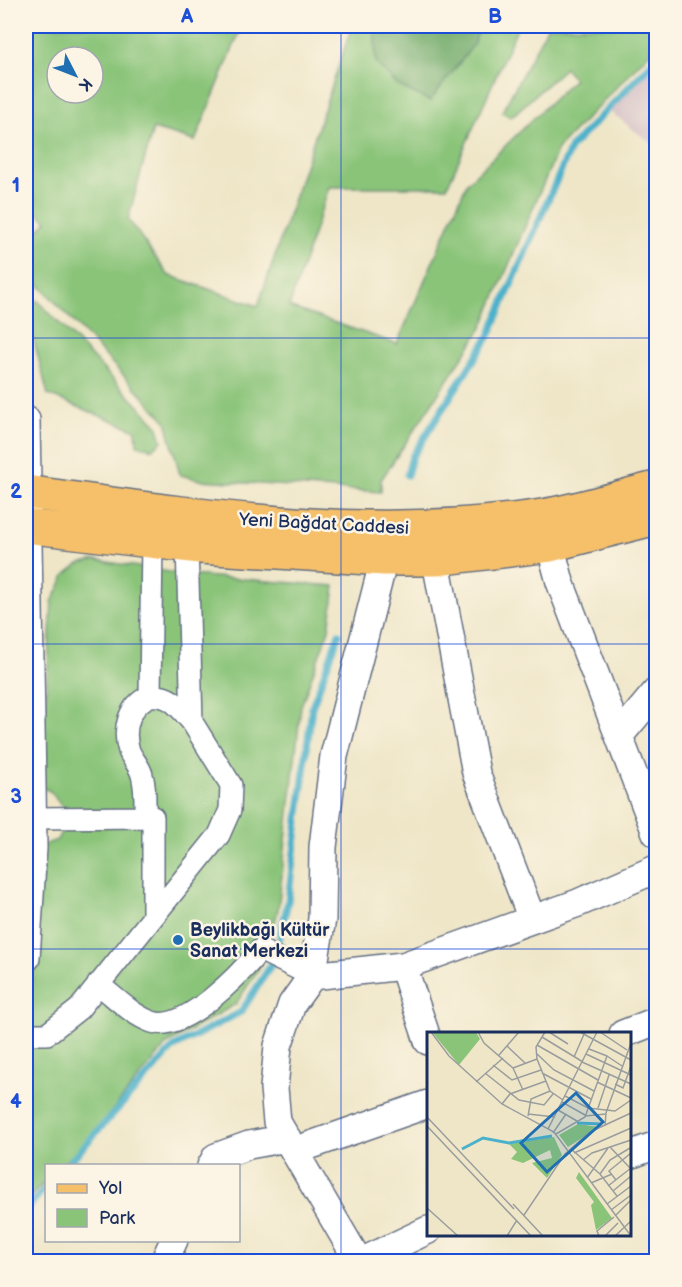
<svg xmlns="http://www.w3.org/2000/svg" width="682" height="1287" viewBox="0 0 682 1287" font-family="'Balsamiq Sans',sans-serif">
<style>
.industrial{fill:#d2bec4}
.green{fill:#8ac479;stroke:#527a6c;stroke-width:1.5;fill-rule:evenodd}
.forest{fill:#6faa69;stroke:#456c64;stroke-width:1.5}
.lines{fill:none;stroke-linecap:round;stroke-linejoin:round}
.stream{stroke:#4bb1cb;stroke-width:7}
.pedestrian-casing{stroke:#656f83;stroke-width:24}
.minor-casing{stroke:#656f83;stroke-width:30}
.primary-casing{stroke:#656f83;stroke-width:36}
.pedestrian{stroke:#fff;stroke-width:21}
.minor{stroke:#fff;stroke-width:27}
.primary{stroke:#f6c06b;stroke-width:33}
.grid{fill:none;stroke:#1d4ed8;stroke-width:1.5;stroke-opacity:0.55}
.poi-dot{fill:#1f6fb2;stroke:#fcf5e5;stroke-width:2}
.labels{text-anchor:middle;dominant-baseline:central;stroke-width:5;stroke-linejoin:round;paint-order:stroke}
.street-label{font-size:18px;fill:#1b2f5e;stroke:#fcf5e5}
.poi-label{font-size:18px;font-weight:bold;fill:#1b2f5e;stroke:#fcf5e5;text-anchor:start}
.inset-river{fill:none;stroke:#4bb1cb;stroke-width:3}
.inset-road{fill:none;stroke:#9a9d9e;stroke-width:1.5}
.view{fill:#1f6fb2;fill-opacity:0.15;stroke:#1f6fb2;stroke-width:3}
.inset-edge{fill:none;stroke:#1b2f5e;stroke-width:3}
.neatline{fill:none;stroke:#1d4ed8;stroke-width:2}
.grid-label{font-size:20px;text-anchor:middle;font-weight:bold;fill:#1d4ed8}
</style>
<rect width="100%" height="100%" fill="#fcf5e5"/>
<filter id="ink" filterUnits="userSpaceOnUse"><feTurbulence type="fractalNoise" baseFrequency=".0167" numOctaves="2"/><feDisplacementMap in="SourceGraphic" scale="12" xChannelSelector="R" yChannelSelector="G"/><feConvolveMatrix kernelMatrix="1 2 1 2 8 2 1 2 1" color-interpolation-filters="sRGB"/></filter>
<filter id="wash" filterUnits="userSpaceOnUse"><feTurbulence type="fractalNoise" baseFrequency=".008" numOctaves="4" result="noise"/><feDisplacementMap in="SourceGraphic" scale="24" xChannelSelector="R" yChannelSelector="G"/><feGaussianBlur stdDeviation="1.35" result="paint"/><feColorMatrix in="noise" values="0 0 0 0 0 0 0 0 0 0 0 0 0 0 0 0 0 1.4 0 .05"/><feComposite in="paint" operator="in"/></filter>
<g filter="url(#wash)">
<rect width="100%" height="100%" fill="#efe6c8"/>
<path class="industrial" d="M656,64V147L608,110Z"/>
<path class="green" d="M26,26H242L195,141L153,129L128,219L168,275L258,306L352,26H518L447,187H329L289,307L397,344L467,183L574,79L565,68L511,117L502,112L548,26H656V46L559,147L482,328L381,480V492L200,480L180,475L166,421L29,274L28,241L47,221L38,213L26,221ZM57,57H93V93H57Z
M38,301L157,425L162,441L153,449L137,445L136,430L48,395L26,310V302Z
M95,560L188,575L335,586L329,629L301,706L278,910L266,957L236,1004L167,1044L89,1139L62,1165L46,1166V1180L26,1201V1019L30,1005L41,846L57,840L62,830L63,807L50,791L40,787L52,602L66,574L79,564Z"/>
<path class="forest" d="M374,26H480L474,44L430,101L397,85L376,63Z"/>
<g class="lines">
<path class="stream" d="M407,475L412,457L489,336L571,147L656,59
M66,1166L174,1047L241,1012L275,959L288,901L312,707L339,634
M26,1210L46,1187"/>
</g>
</g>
<g filter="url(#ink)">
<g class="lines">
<defs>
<path id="pedestrian" d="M152,541L150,696C171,694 179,707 192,722
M145,817C145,803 146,789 142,775C140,766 132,759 129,751C122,729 129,705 150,696
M32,818L153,817V915
M98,984C115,997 132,1015 152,1022C185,1033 241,973 260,950L312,976
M26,1034H47L79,1009L219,835L230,810L231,785L192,722L187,545"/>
<path id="minor" d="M26,420L33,848L26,958
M545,526L560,582L656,833
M432,540L476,773L532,919
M619,736L656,692
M403,966L428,1041
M312,976L403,966L578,903L656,869
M623,1034L656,1021
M294,1151L428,1104
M630,1155L656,1145
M211,1166L216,1157L249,1145L287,1138
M164,1262L174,1240
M359,1262L277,1122L274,1088L278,1046L292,1004L312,976L322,919L323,847L334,756L384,559
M361,1262L428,1230"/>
<path id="primary" d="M26,492C198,516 367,543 542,516C580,510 619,497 656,488
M26,526L200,547L384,559H436L550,545L656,518"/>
</defs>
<use href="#pedestrian" class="pedestrian-casing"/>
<use href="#minor" class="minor-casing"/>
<use href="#primary" class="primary-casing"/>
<use href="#pedestrian" class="pedestrian"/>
<use href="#minor" class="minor"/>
<use href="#primary" class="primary"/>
</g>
</g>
<path class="grid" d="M341,26V1262M26,338H656M26,644H656M26,949H656"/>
<circle class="poi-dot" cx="178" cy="940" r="6"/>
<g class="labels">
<g class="street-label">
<text transform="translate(324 524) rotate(3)">Yeni Bağdat Caddesi</text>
</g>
<g class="poi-label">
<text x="190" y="930">Beylikbağı Kültür<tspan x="190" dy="21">Sanat Merkezi</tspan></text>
</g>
</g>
<g transform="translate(427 1032)">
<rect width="204" height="204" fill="#efe6c8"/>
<path d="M5,0H49L53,7L32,33ZM151,92L172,95L141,115L132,103ZM127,105L135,123L120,146L105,131L125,126L123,118L96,131L84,127L90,120L82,112ZM152,140L185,186L169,198L164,173L167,170L149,146Z" fill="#8ac479"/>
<path class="inset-river" d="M150,91L175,92M35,117L56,106L82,111L125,104"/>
<path class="inset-road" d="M4,0L22,24L75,72L127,100L204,204M51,0L57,11L86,36M118,0L109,15L110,27L123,59L136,68M122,0L141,12M153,0L204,28M173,0L200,18M115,5L156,30M110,13L171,48M80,14L98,31M109,21L127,38L167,59M159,22L204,43M72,23L92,0M180,24L195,34M147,25L158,0M155,30L204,52M66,33L85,48L114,38M58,41L92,68L117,73L126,62M115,41L164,67M49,50L76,26M170,50L204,66M188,52L196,56L204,34M96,58L86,36L110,27M138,64L161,76L188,79L204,68M135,70L158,83M75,72L83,62L119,49M171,76L182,43M131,78L150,89M101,82L128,85M101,84L104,67L123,59M158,84L179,82M0,85L87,177M0,94L104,204M178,94L179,81L204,11M121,97L170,0M126,101L139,82M129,102L158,85L180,24L162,17M183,115L204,137M144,117L173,142L190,164M147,121L204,96M156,128L165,121L204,108M173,142L183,128L203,116M160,146L181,116M189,148L182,139L204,121M164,151L185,142M181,154L204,136M186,159L204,144M86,172L116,204M180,172L204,154M0,176L31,204M184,178L204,163M97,183L138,122L163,100L204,81M188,184L204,168M80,204L90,188M172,204L170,199L187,185M178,204L191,191M188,204L204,189"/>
<path class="view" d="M149,61L176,90L120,140L94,111Z"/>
<rect width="204" height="204" class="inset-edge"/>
</g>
<rect width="682" height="1287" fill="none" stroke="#fcf5e5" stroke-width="66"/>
<rect x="45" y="1164" width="195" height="78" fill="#fcf5e5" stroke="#a2a6af" stroke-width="1.5"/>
<rect x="57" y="1184" width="30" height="9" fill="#f6c06b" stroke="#a2a6af" stroke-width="1.5"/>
<text x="99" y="1194" font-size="18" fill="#1b2f5e">Yol</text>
<rect x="57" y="1209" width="30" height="18" fill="#8ac479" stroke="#a2a6af" stroke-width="1.5"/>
<text x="99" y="1224" font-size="18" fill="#1b2f5e">Park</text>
<g transform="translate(75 75) rotate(132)"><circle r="28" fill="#fcf5e5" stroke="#a2a6af" stroke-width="1.5"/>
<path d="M0-4.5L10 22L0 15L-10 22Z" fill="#1f6fb2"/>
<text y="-9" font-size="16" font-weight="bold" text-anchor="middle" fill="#1b2f5e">K</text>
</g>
<rect x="33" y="33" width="616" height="1221" class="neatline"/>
<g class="grid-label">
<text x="187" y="23">A</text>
<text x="495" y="23">B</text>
<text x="16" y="192">1</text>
<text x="16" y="498">2</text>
<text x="16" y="803">3</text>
<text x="16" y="1108">4</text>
</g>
</svg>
